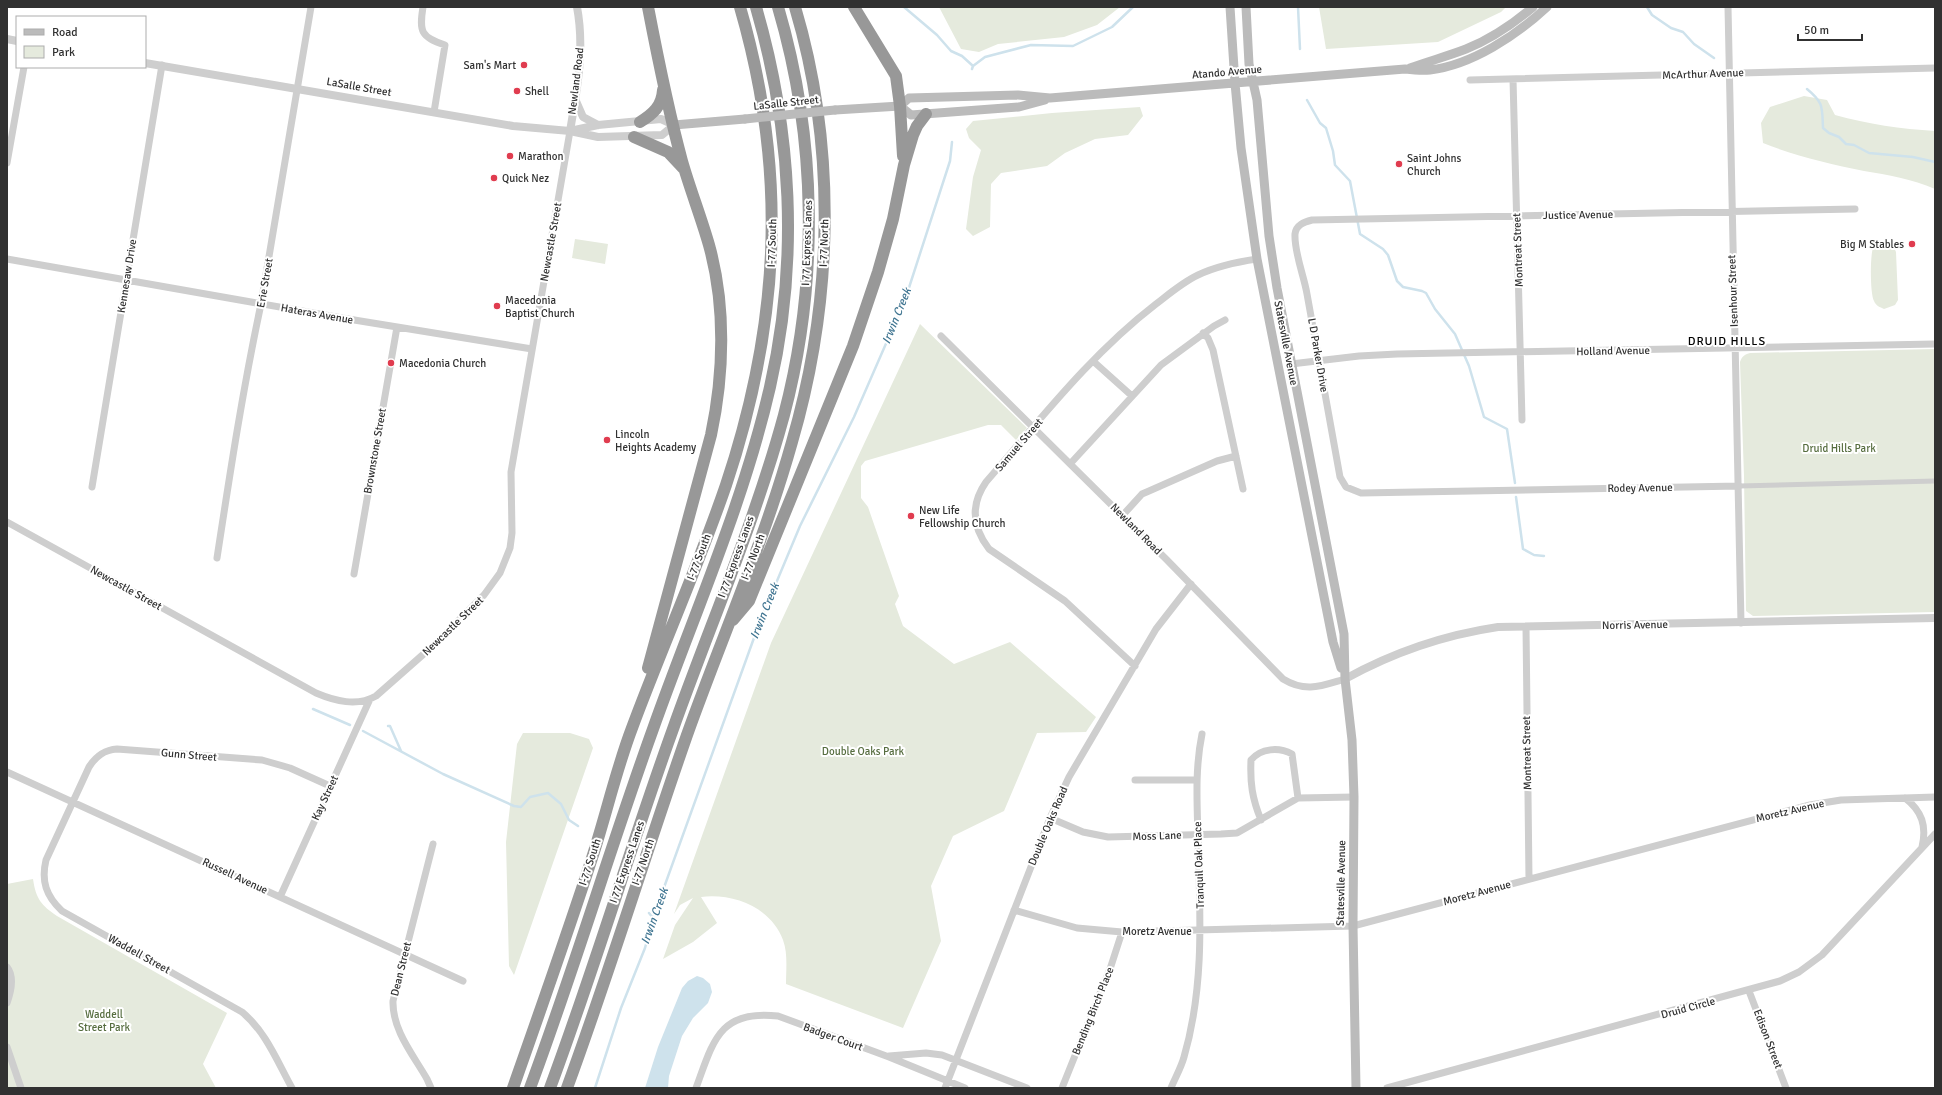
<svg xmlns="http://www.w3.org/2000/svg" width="1942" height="1095" viewBox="0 0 1942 1095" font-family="Signika,sans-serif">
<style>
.green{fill:#e5eadd}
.water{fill:#cee2ec}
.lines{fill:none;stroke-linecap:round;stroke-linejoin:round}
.stream{stroke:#cee2ec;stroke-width:2.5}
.pedestrian{stroke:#cecece;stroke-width:5}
.minor{stroke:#cecece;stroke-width:7}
.tertiary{stroke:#cecece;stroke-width:8}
.secondary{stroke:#bbb;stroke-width:9}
.motorway{stroke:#989898;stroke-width:12}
.secondary-bridge{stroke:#bbb;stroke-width:9}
.poi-dot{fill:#e03c4f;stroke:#fff;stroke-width:1.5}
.labels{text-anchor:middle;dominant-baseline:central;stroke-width:4;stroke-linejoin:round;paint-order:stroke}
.poi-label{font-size:11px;fill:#313131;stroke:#fff;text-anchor:start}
.street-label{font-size:11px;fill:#313131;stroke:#fff}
.park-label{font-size:11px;fill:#566d3f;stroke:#fff}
.water-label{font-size:12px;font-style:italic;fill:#417692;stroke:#fff}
.neighbourhood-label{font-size:12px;letter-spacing:1px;fill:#000;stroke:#fff}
</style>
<rect width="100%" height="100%" fill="#fff"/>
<path class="green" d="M939,7H1120L1097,25L1064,37L998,44L979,52L961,49Z
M1319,7H1506L1501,12L1438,42L1326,49Z
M1804,96L1827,100L1835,115C1868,124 1901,129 1935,131V189C1912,179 1888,175 1864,171C1830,164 1795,156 1763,143L1761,123L1770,107Z
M1140,107L1143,116L1128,135L1095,139L1065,153L1047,166L1001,173L991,184L990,227L973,236L966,229L973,177L981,150L969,138L966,129L973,121L1052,113Z
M575,239L608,244L605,264L572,258Z
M1880,242C1889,242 1893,244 1896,252L1898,300L1895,305L1884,309C1880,307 1876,306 1874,301C1870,294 1870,256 1873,248Z
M920,324L1027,428L1016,440L1001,425H988L865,461L861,466V498L868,507L899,596L895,604L903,626L954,664L1010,642L1096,717L1086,732L1037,733L1004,811L953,836L931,886L941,941L903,1028L786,984C786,970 788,953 783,940C771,907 733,893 701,897L717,923L693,942L663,959L675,925L693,898L680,905L674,914L771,643Z
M1935,349V612L1753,616L1746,611L1744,476L1740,362C1742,357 1743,355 1750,353Z
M523,733H570L589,739L593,748L514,975L509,966L506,842L517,744Z
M33,879C36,899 41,905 57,916L227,1013L203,1064L216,1088H7V884Z"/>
<path class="water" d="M697,976L703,978L710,984L712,992L708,1003L693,1018L682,1036L669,1076L668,1088H645L658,1047L682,988L688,981Z"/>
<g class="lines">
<path class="stream" d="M904,7L937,35L951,51L962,56L973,66
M1298,7L1300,49
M1647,7L1652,15L1671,28L1683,32L1694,44L1714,58
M972,69L973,66L985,57L1031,45L1073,46L1112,27L1133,7
M1807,89C1824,103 1822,107 1823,128L1829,133L1839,137L1846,144L1854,145L1869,153L1913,157L1935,162
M1307,100L1320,123L1326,128L1333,151L1335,165L1350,181L1360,234L1383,249L1388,255L1397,281L1403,287L1422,291L1426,293L1435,309L1455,334L1469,366L1484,417L1507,429L1515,483
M1516,497L1523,549L1534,555L1544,556
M313,709L350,725
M388,726H390L401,751
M363,731L443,774L514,806L521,807L530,797L548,793L561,804L569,820L578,826
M649,913L653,918
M595,1088L621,1008L645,948L653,918L759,624L800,526L854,417L905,300L950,161L952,142"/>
<path class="pedestrian" d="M1739,486L1935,481"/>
<path class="minor" d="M423,7C419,32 421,37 445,45L434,112
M1728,7L1741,623
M1513,79L1522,420
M1470,80L1935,68
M7,163L24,67
M7,259L342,318L532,349
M1203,333L1208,338L1213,350L1243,489
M941,336L1167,560L1283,679C1306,693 1321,686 1345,679
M1093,361L1132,396
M1291,364L1359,356L1397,354L1935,344
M1070,464L1161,365L1214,326L1225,320
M1739,486L1361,493L1346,487L1340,477C1329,416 1318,355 1307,294C1304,276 1294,252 1295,234C1296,225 1304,222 1312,220L1855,209
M92,487L162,65
M1122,516L1142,494L1149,491L1217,461L1236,456
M7,522L316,693C335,701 357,707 376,696L435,644L484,595L500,573L510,548L512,533L511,472L570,131
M217,558C230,473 243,388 261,304L311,7
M354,574L397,327
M1526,627L1529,879
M1135,666L1065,601L989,549C973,528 970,505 986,482C1040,420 1091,354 1156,304C1169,294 1183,282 1198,275C1217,266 1236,262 1257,259
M7,772L463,981
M1135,780H1197
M1905,798C1922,811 1927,826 1922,847
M1050,818L1083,832L1108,837L1221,834L1237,833L1298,798L1354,797
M1261,820C1252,798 1250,783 1251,760C1261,748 1279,747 1292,754L1298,798
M280,897L370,699
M1014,910L1077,928L1122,932L1353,926L1810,805L1841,800L1935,797
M7,967C15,977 11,992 7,1003
M1749,991L1786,1088
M7,1047L21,1088
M889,1056L926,1053L942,1055L1027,1088
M292,1088C277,1061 266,1032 242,1012L62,911C46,896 41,881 46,860L89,767C96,756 104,750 117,749L262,760L290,768L330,786
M431,1088L427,1079C414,1056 392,1030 393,1001L433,844
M696,1088C713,1042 719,1009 778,1016L889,1057L965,1088
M945,1088L1050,818L1069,777L1156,629L1191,584
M1062,1088L1111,966L1122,932
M1171,1088C1175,1078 1181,1068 1184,1057C1205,985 1200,911 1198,837C1197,802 1195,768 1202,734
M1387,1088L1780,981L1799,972L1822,955L1935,834"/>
<path class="tertiary" d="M7,39L17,41
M145,63L513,126L570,131L598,137L662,135L674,125L661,119L598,125L570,131
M576,101L583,117L598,125
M570,131C577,90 585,49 577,7
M1345,679C1392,653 1444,635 1498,627L1935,618"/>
<path class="secondary" d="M1230,7L1235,83L1241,148L1257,259L1333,642L1341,668
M1246,7L1249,64L1257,100L1269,236L1277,288L1344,634L1345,679L1352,740L1354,797L1353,926L1356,1088
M1410,68C1429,61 1448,56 1466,49C1491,39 1513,24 1533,7
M900,106L909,98L1018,95L1050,98L1405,69C1413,70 1422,71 1430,70C1472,65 1517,35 1547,7
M900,106L911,115L1019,107L1045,100
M835,110L900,106
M674,125L745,119"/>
<path class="motorway" d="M648,7C658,59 668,110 682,161C690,189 701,217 709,245C726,306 724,374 711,435L648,668
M854,7L896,76L900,106L903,156
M640,122C653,114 662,106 663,90
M634,137L668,152L683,168
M733,620L749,601L853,346L878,272L893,219L904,165L913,135L917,126L926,114
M513,1088C540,1011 567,935 592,858C606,815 616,770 632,728C662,647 698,567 726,485C780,323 788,172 740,7
M530,1088C574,970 610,848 653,729C693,616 743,505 770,387C799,261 792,131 756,7
M550,1088C594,970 630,848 673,729C710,625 755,522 784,415C819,282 817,139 778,7
M567,1088C610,971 646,852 687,735C722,637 764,542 792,442C833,301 837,148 795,7"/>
<path class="secondary-bridge" d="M745,119L835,110"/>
</g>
<g class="poi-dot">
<circle cx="524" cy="65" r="4"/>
<circle cx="517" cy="91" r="4"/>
<circle cx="510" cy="156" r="4"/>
<circle cx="1399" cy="164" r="4"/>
<circle cx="494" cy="178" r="4"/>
<circle cx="1912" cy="244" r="4"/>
<circle cx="497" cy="306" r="4"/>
<circle cx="391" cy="363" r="4"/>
<circle cx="607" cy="440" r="4"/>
<circle cx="911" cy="516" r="4"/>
</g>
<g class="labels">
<g class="poi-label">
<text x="516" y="65" text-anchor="end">Sam's Mart</text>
<text x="525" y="91">Shell</text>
<text x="518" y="156">Marathon</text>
<text x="1407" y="158">Saint Johns<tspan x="1407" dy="13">Church</tspan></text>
<text x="502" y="178">Quick Nez</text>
<text x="1904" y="244" text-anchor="end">Big M Stables</text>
<text x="505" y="300">Macedonia<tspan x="505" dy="13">Baptist Church</tspan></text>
<text x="399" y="363">Macedonia Church</text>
<text x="615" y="434">Lincoln<tspan x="615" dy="13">Heights Academy</tspan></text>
<text x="919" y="510">New Life<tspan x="919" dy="13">Fellowship Church</tspan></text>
</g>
<g class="street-label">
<text transform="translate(1227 72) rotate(-5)">Atando Avenue</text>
<text transform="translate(1703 74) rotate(-2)">McArthur Avenue</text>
<text transform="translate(576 81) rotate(-83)">Newland Road</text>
<text transform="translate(359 87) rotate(10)">LaSalle Street</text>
<text transform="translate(786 103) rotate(-6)">LaSalle Street</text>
<text transform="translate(1578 215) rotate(-1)">Justice Avenue</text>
<text transform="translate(551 242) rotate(-80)">Newcastle Street</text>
<text transform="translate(772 243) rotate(-88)">I-77 South</text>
<text transform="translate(807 243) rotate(-88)">I 77 Express Lanes</text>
<text transform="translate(824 243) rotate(-88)">I-77 North</text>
<text transform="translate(1518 250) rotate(-92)">Montreat Street</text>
<text transform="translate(127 276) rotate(-81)">Kennesaw Drive</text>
<text transform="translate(265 283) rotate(-80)">Erie Street</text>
<text transform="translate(1733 291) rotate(-92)">Isenhour Street</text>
<text transform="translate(317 314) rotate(10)">Hateras Avenue</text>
<text transform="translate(1286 343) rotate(79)">Statesville Avenue</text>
<text transform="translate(1613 351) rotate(-1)">Holland Avenue</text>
<text transform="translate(1318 355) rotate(80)">L D Parker Drive</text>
<text transform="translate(1019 445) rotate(-49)">Samuel Street</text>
<text transform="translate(375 451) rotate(-80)">Brownstone Street</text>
<text transform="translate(1640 488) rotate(-1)">Rodey Avenue</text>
<text transform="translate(1136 529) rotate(45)">Newland Road</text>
<text transform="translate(699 557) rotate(-69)">I-77 South</text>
<text transform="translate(736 557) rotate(-70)">I 77 Express Lanes</text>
<text transform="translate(753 557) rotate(-69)">I-77 North</text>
<text transform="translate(126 588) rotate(29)">Newcastle Street</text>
<text transform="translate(1635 625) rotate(-1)">Norris Avenue</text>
<text transform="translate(453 626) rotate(-44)">Newcastle Street</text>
<text transform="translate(1527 753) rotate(-91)">Montreat Street</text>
<text transform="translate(189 755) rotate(5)">Gunn Street</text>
<text transform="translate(325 798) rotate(-65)">Kay Street</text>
<text transform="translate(1790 811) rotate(-13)">Moretz Avenue</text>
<text transform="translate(1048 826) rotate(-67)">Double Oaks Road</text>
<text transform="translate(1157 836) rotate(-2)">Moss Lane</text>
<text transform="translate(590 862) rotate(-72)">I-77 South</text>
<text transform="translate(627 862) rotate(-71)">I 77 Express Lanes</text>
<text transform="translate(643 862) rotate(-71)">I-77 North</text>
<text transform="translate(1199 865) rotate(-92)">Tranquil Oak Place</text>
<text transform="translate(235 876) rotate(25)">Russell Avenue</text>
<text transform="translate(1341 883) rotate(-89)">Statesville Avenue</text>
<text transform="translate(1477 893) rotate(-15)">Moretz Avenue</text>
<text x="1157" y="931">Moretz Avenue</text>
<text transform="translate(139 954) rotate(29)">Waddell Street</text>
<text transform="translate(401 969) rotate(-76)">Dean Street</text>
<text transform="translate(1688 1008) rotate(-15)">Druid Circle</text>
<text transform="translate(1093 1011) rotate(-68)">Bending Birch Place</text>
<text transform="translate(833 1037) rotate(20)">Badger Court</text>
<text transform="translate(1768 1039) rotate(69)">Edison Street</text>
</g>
<g class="park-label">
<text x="1839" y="448">Druid Hills Park</text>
<text x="863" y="751">Double Oaks Park</text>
<text x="104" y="1014">Waddell<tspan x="104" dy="13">Street Park</tspan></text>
</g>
<g class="water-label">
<text transform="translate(897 316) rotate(-68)">Irwin Creek</text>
<text transform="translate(765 611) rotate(-68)">Irwin Creek</text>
<text transform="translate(655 916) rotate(-70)">Irwin Creek</text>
</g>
<g class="neighbourhood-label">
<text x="1727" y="341">DRUID HILLS</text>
</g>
</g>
<rect width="1942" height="1095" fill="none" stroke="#313131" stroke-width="16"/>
<rect x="16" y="16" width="130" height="52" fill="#ffffff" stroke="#adadad"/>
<rect x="24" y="29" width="20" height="6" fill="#bbbbbb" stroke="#adadad"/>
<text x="52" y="36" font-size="12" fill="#313131">Road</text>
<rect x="24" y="46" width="20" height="12" fill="#e5eadd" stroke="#adadad"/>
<text x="52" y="56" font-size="12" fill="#313131">Park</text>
<path d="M1798 34v6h64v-6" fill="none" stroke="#313131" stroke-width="2"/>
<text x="1804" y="34" font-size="12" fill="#313131" stroke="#ffffff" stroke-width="3" paint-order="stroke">50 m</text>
</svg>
